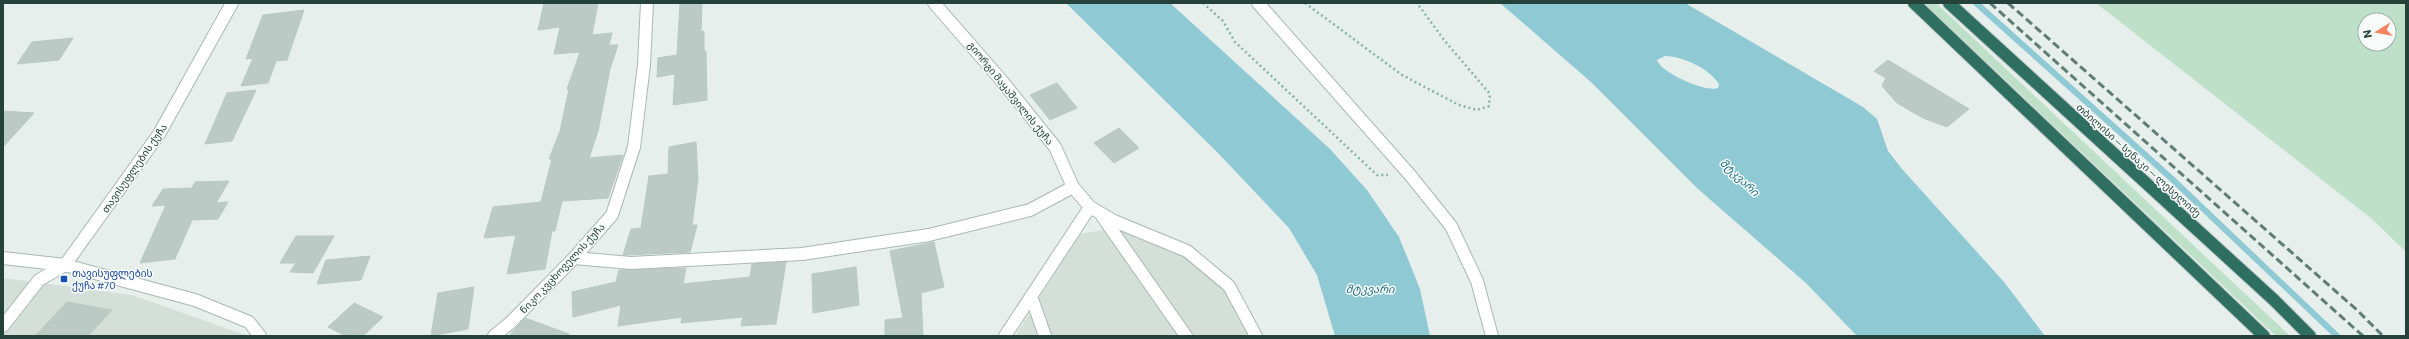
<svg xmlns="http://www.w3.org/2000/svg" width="2409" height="339" viewBox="0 0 2409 339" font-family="Commissioner,'Noto Sans Georgian',sans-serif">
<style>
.built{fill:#d4dfda}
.green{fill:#bfe0c8;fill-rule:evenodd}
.water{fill:#8ec9d4;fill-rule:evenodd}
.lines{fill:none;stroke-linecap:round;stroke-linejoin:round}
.stream{stroke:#8ec9d4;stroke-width:6}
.building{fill:#bbcac4;stroke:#b8c9c2}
.minor-casing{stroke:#a8b8b2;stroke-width:14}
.highway-casing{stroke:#c2cac8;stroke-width:14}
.path{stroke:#86b3a5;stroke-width:2.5;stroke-dasharray:2 3;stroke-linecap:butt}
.minor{stroke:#fff;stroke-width:12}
.highway{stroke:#2f6f62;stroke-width:12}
.rail{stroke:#5f7d75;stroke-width:3;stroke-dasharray:8 4;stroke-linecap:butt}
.transit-dot{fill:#1a4fb4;stroke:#f7fbf9;stroke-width:1.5}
.labels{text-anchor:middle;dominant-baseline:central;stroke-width:3;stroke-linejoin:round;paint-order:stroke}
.street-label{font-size:10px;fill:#24423a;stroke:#f7fbf9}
.transit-label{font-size:10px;fill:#164399;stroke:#f7fbf9;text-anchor:start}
.water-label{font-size:11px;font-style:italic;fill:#1c6f80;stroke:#f7fbf9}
</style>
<rect width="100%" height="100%" fill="#e6efeb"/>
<path class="built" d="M1114,228L1180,252L1223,285L1250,336H1015L1080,234Z
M3,278L132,295L248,336H3Z"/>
<path class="green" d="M1924,3H1936L2290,336H2276Z
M2096,3H2406V252L2372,219ZM2365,20H2389V44H2365Z"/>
<path class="water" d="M1066,3H1170L1330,149L1367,190L1399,237L1420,289L1430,336H1335L1317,275L1289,228L1219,154Z
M1500,3H1685L1863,107L1877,119L1888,151L1902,169L2004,282L2045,336H1857L1806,283L1698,189L1592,83ZM1665,56C1685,57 1708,68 1719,84L1718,88C1706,93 1660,72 1657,60Z"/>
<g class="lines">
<path class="stream" d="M1976,3L2171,178L2337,336"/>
</g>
<path class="building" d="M544,3H598L592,35L612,33L609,45H618L610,69L598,131L589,158L623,155L608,198L562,201L555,231H552L545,269L507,274L516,235L484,238L493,207L541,202L552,159H549L560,131L569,89H567L580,52L554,54L560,27L538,30Z
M680,3H702L701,32L704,31V51H706L707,100L673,105L675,74L657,77L658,58L677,55Z
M304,10L287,60L276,61L268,83L241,86L253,58L246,59L263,15Z
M73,38L59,60L17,64L32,42Z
M1888,60L1969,109L1947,127L1923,118L1897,103L1882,86L1886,78L1874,71Z
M1057,83L1077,108L1050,120L1030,95Z
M256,90L232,141L205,144L227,93Z
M3,111L34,113L3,147Z
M1119,128L1139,148L1114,163L1094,143Z
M696,142L698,179L692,225H697L690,252L623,255L631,229L641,228L649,176L668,174L669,147Z
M229,181L216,203L228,202L218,219L192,220L175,259L140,263L166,205L152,206L163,189L192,188L195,182Z
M296,236H334L313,273L290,272L296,263H280Z
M934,242L944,287L921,293L923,336H885V320L903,318L890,251Z
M370,256L361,280L317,284L326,260Z
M786,262L776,324L741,326L743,317L681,323L682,317L618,326L621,305L573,317L572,292L616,282L619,270L686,268L683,284L750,277L752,264Z
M856,267L859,305L813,313L812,274Z
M474,287L468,329L431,336L438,293Z
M67,302L112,310L88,336H35Z
M354,303L383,317L363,336H346L328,327Z
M525,318L569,334V336H509Z"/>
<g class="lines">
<defs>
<path id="minor" d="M934,3L1002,81L1055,147L1073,187L1090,207L1114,221L1187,251L1229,286L1256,336
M1258,3L1410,175L1451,226L1477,281L1492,336
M1102,216L1186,336
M3,258L65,265L195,300L249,322L260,336
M574,258L631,263L802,254L929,235L1030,210L1073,187
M1031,296L1045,336
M3,326L39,280L65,265L159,134L232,3
M494,336L510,323L574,258L612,215L634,147L644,65L647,3
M1005,336L1090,207"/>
<path id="highway" d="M1914,3L2264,336
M1949,3L2274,300L2310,336"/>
</defs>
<use href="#minor" class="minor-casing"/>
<use href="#highway" class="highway-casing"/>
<path class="path" d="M1203,3L1223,21L1235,42L1377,175H1388
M1305,3L1402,75L1459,105L1477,110L1489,106L1490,94L1444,40L1417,3"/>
<use href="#minor" class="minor"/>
<use href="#highway" class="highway"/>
<path class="rail" d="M1990,3L2363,336
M2008,3L2357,310L2383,336"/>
</g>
<rect class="transit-dot" x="60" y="275" width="8" height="8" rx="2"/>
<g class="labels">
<g class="street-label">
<text transform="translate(1011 93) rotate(51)">გიორგი მაყაშვილის ქუჩა</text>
<text transform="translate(2139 160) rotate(42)">თბილისი — სენაკი — ლესელიძე</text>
<text transform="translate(134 168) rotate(-55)">თავისუფლების ქუჩა</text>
<text transform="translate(562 268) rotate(-47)">ნიკო კვცხოველის ქუჩა</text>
</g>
<g class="transit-label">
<text x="72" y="273">თავისუფლების<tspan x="72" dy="12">ქუჩა #70</tspan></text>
</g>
<g class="water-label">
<text transform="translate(1740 177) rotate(43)">მტკვარი</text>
<text x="1370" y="288">მტკვარი</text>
</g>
</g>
<rect width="2409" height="339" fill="none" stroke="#24423a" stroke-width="8"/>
<g transform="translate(2377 32) rotate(259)"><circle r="19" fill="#f7fbf9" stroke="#a3b1ad"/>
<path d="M0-3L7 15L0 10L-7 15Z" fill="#f4845f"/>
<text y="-6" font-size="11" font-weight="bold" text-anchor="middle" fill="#24423a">N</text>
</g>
</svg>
